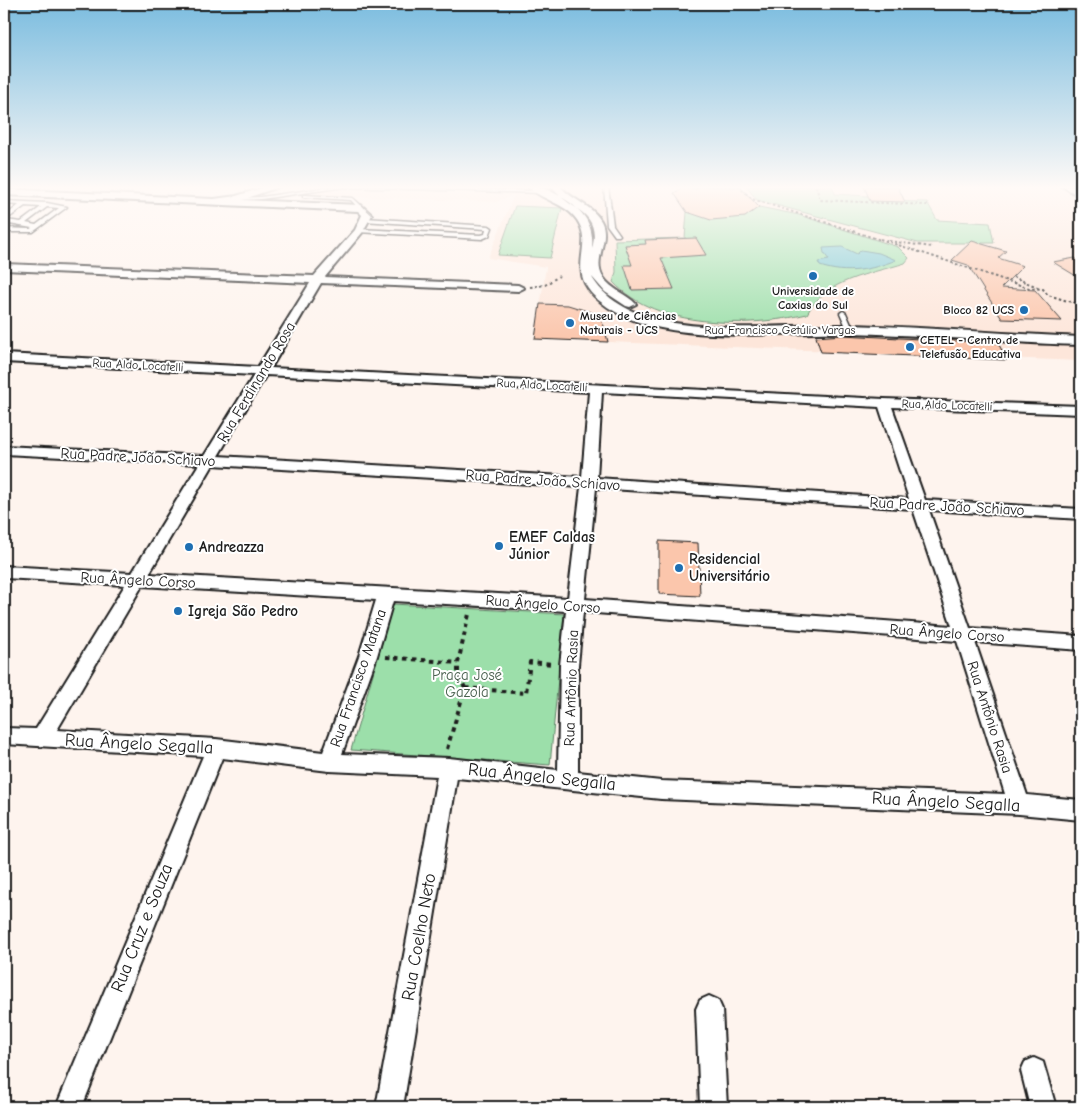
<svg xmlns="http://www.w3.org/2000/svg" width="1085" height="1111" viewBox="0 0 1085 1111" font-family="'Comic Neue',sans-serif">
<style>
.built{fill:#fde6da}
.green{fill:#9cdfaa;stroke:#5c7e63}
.water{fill:#76c7d1;stroke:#528389}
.building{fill:#fbc6ac;stroke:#1c1c1c}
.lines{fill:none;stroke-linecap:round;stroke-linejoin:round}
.lane-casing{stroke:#1c1c1c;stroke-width:3}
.street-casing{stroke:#1c1c1c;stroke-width:4}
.path-far1{stroke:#1c1c1c;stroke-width:2;stroke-dasharray:2.5 2.5;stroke-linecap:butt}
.path{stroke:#1c1c1c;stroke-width:4;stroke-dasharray:4.5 4.5;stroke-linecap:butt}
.lane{fill:#fff;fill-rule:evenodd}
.street{fill:#fff;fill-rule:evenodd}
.poi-dot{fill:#1f6fb2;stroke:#fff;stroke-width:2}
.labels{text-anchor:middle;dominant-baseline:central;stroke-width:4;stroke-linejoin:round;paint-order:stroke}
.far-poi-label{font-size:12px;font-weight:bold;fill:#1c1c1c;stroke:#fff;text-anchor:start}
.far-street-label{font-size:12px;fill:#1c1c1c;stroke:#fff}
.street-label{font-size:15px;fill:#1c1c1c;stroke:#fff}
.poi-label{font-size:15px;font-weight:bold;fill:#1c1c1c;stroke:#fff;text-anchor:start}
.park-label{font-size:15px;fill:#49604e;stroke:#fff}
.near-street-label{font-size:18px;fill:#1c1c1c;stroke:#fff}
</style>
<rect width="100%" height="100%" fill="#fef4ee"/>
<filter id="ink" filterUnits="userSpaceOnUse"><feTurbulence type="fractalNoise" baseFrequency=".02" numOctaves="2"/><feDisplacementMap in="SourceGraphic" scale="10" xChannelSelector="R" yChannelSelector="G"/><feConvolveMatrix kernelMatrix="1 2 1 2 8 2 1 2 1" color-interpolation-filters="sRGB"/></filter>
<g filter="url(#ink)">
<path class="built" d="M313,186H1081V361L535,339L546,267L488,258L514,195L496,202L309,195Z"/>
<path class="green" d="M746,186H832L835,194L868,196L871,201L927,202L937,220L990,223L994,243H918L757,200Z
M515,206L562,208L550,258L498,255Z
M759,207L799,215L898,247L909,258L905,263C871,274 825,279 807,314C748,328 657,329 613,282L616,272L615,240L685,238L687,212L745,217Z
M393,604L564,614L550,765L351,750Z"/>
<path class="water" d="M842,247L857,254L861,250L879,253L896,260C871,270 847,275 820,266L818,262L829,260L824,253L823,248Z"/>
<path class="building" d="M686,186L696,189L702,186L740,187L759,207L745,217L711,220L687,212L674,193Z
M864,186L898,187L905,202L870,201Z
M696,238L706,255L661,258L674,289L632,290L624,265H632L625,245L646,244L645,240Z
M972,241L1006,251L998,258L1023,266L1001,288L1035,290L1062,321L1002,319L968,265L952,260Z
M1075,258L1081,262V279L1053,262Z
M540,304L568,305L597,314L604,326L608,342L535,339Z
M842,335L998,343L1007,360L821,352L816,337Z
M659,541L698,543L700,596L659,594Z"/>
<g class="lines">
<defs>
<path id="lane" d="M337,186L543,191L545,192L543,193L344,187L261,199L237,200L235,199L237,198L261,197Z
M604,186H608L613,225L620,235L619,236H615L607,225Z
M305,195L353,198L364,208L359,209L351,200L303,197V195Z
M4,201L47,203L67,207L33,232H4V228L30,229L32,228L4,223V217L19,205L4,204ZM25,206L41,207L21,222L6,220ZM47,207L59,208L36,225L26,223Z
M365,218L489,226L492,228L489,236L482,239L357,232V230L359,229L481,235L485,234L486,229L363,221V219Z
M843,311L846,313L853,329L852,330L847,329L840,313Z"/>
<path id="street" d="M268,186H280L242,200L361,205L372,215L362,233L325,277L518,285L524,288L518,291L321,283L271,368L884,399L1081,406V414L892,407L925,500L1081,509V519L929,510L970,628L1081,636V650L975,642L1027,795L1081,800V820L1019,814L661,799L457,778L403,1107H376L437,776L329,771L222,758L82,1107H56L203,756L4,744V728L36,729L125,585L4,578V566L132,573L199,464L4,454V446L204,456L254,375L4,362V354L258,367L310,283L4,270V264L314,276L355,230L362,215L358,211L4,195V189L214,199L236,196ZM266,375L589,392L582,477L218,456ZM602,392L879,407L909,499L597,478ZM213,465L581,487L568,598L149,574ZM596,488L913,509L952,626L585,599ZM142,586L376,600L359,656L323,752L216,739L57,730ZM393,601L566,611L560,665L558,770L449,758L342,754L377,656ZM583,612L957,641L1005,794L661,781L578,772V665Z
M527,186C545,184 577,204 586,219C592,229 593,239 592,249C602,209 569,212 551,186H560C571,200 591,204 601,221C611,239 592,260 603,277C611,290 627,294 636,304L630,307L626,306L605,292L592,277L593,279C608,303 637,315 663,321C724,333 787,324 849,325C926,327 1004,334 1081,337V345C1005,343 928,335 851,333C780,330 659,350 601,302C562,271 596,248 577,220C566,203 541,200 527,186Z
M1062,186H1073L1081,190V197Z
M709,996L718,1000L722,1009L727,1107H700L696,1009L700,1000Z
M1034,1058L1043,1062L1056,1107H1030L1021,1071L1025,1062Z"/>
</defs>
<use href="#lane" class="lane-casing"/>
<use href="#street" class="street-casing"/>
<path class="path-far1" d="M682,186H685
M738,186L752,199L881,240
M816,186L820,200L928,205
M880,239L1029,288L1043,289L1048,295L1081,305
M889,241L932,247
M1013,277L1040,288
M530,287L545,285L559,276"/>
<path class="path" d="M386,657L458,663
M465,688L526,693L530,662L553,664
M447,749L465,688L458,674V663L469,614"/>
<use href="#lane" class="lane"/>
<use href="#street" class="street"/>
</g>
</g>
<linearGradient id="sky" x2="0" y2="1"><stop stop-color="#7abcdf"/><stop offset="0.55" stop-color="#fffaf7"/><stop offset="1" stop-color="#fffaf7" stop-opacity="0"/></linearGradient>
<rect width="1085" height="341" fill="url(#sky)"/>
<g class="poi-dot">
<circle cx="813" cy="276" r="5"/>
<circle cx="1024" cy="310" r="5"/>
<circle cx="570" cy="323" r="5"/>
<circle cx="910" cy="347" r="5"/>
<circle cx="499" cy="546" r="5"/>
<circle cx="189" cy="547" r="5"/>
<circle cx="679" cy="568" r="5"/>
<circle cx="178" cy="611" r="5"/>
</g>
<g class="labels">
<g class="far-poi-label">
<text x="813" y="291" text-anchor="middle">Universidade de<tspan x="813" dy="14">Caxias do Sul</tspan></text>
<text x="1014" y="310" text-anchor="end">Bloco 82 UCS</text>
<text x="580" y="316">Museu de Ciências<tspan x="580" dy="14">Naturais - UCS</tspan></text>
<text x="920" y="340">CETEL - Centro de<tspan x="920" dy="14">Telefusão Educativa</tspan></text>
</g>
<g class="far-street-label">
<text x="780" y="330">Rua Francisco Getúlio Vargas</text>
<text transform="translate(138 365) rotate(3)">Rua Aldo Locatelli</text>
<text transform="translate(542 385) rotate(3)">Rua Aldo Locatelli</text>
<text transform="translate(947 405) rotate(2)">Rua Aldo Locatelli</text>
</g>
<g class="street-label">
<text transform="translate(256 382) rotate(-59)">Rua Ferdinando Rosa</text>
<text transform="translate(138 457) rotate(3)">Rua Padre João Schiavo</text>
<text transform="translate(543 480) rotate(4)">Rua Padre João Schiavo</text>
<text transform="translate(947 506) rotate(3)">Rua Padre João Schiavo</text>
<text transform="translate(138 580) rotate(3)">Rua Ângelo Corso</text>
<text transform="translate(543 604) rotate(4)">Rua Ângelo Corso</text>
<text transform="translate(947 633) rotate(4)">Rua Ângelo Corso</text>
<text transform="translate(358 678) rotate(-71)">Rua Francisco Matana</text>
<text transform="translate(571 688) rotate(-88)">Rua Antônio Rasia</text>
<text transform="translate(990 717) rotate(72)">Rua Antônio Rasia</text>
</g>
<g class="poi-label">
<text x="509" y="537">EMEF Caldas<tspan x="509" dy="17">Júnior</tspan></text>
<text x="199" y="547">Andreazza</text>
<text x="689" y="559">Residencial<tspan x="689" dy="17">Universitário</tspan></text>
<text x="188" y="611">Igreja São Pedro</text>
</g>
<g class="park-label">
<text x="467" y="675">Praça José<tspan x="467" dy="17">Gazola</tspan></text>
</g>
<g class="near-street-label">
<text transform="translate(139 744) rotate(3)">Rua Ângelo Segalla</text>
<text transform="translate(542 777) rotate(6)">Rua Ângelo Segalla</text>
<text transform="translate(946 802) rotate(3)">Rua Ângelo Segalla</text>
<text transform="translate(142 928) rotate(-68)">Rua Cruz e Souza</text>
<text transform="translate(419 937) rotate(-80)">Rua Coelho Neto</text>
</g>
</g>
<rect width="1085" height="1111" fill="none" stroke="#fff" stroke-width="20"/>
<rect x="10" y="10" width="1065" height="1091" fill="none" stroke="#1c1c1c" stroke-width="2" filter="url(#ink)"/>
</svg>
